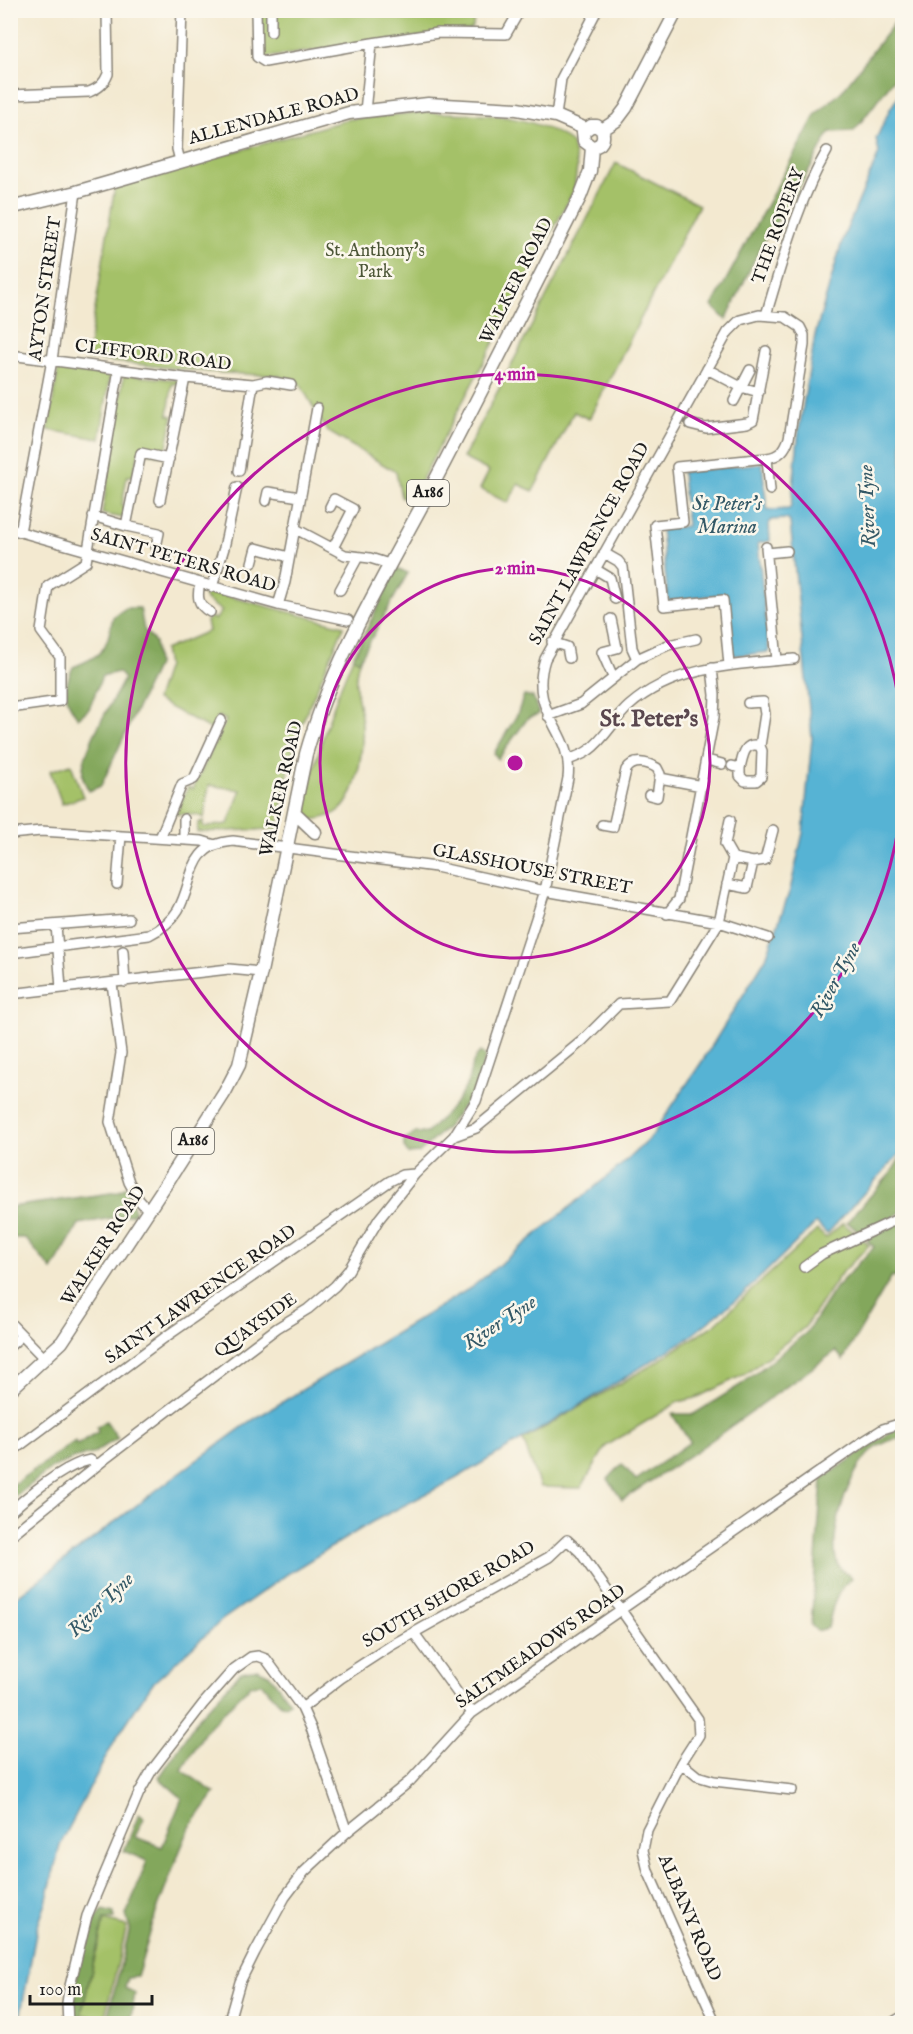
<svg xmlns="http://www.w3.org/2000/svg" width="913" height="2034" viewBox="0 0 913 2034" font-family="'IM FELL English',serif">
<style>
.green{fill:#a4c168;stroke:#606e42;stroke-width:1.5}
.forest{fill:#83a75c;stroke:#50623c;stroke-width:1.5}
.water{fill:#56b3d4;stroke:#396878;stroke-width:1.5}
.lines{fill:none;stroke-linecap:round;stroke-linejoin:round}
.minor-casing{stroke:#888276;stroke-width:12}
.major-casing{stroke:#888276;stroke-width:15}
.minor{stroke:#fff;stroke-width:9}
.major{stroke:#fff;stroke-width:12}
.ring{fill:none;stroke:#b5179e;stroke-width:3}
.labels{text-anchor:middle;dominant-baseline:central;stroke-width:5;stroke-linejoin:round;paint-order:stroke}
.shield{fill:#fbf7ec;stroke:#5f5e5a;stroke-width:1.5}
.shield-label{font-size:16px;font-weight:bold;fill:#1c1c1c}
.street-label{font-size:18px;fill:#1c1c1c;stroke:#fbf7ec}
.park-label{font-size:18px;fill:#4c5637;stroke:#fbf7ec}
.water-label{font-size:20px;font-style:italic;fill:#335866;stroke:#fbf7ec}
.district-label{font-size:24px;font-weight:bold;fill:#5a474e;stroke:#fbf7ec}
.centre{fill:#b5179e;stroke:#fbf7ec;stroke-width:3}
.ring-label{font-size:18px;text-anchor:middle;font-weight:bold;fill:#b5179e;stroke:#fbf7ec;stroke-width:5;stroke-linejoin:round;paint-order:stroke}
</style>
<rect width="100%" height="100%" fill="#fbf7ec"/>
<filter id="ink" filterUnits="userSpaceOnUse"><feTurbulence type="fractalNoise" baseFrequency=".0167" numOctaves="2"/><feDisplacementMap in="SourceGraphic" scale="12" xChannelSelector="R" yChannelSelector="G"/><feConvolveMatrix kernelMatrix="1 2 1 2 8 2 1 2 1" color-interpolation-filters="sRGB"/></filter>
<filter id="wash" filterUnits="userSpaceOnUse"><feTurbulence type="fractalNoise" baseFrequency=".008" numOctaves="4" result="noise"/><feDisplacementMap in="SourceGraphic" scale="24" xChannelSelector="R" yChannelSelector="G"/><feGaussianBlur stdDeviation="1.35" result="paint"/><feColorMatrix in="noise" values="0 0 0 0 0 0 0 0 0 0 0 0 0 0 0 0 0 1.4 0 .05"/><feComposite in="paint" operator="in"/></filter>
<g filter="url(#wash)">
<rect width="100%" height="100%" fill="#f3e9d0"/>
<path class="green" d="M260,11H475L473,27L470,30L268,57L261,55Z
M424,112C474,115 531,111 572,143L577,167L574,190L410,502L401,497L396,472L327,431L300,384L279,376L210,372L87,359L115,186L350,119Z
M616,163L699,205L589,419L574,412L533,491L518,484L508,503L480,489L489,471L463,458Z
M58,370L110,375L100,439L48,430Z
M124,375L179,380L178,384H172L168,415L173,416L165,456L139,452L133,476H127L122,505L125,506L123,518L102,514Z
M203,590L344,626L295,739L277,829L197,832L198,823L203,821V827L228,824L241,790L209,785L204,818L197,815L176,814L188,787L193,789L226,720L219,716L212,730L156,700L167,666L164,650L208,631L206,621L211,617L215,620L222,611L206,600Z
M353,657L359,661C352,686 358,693 361,716C365,740 359,794 340,810C332,817 321,819 310,820L303,813C315,758 330,709 353,657Z
M71,764L83,797L62,804L50,771Z
M843,1223L869,1245L839,1276L805,1327L747,1373L696,1398L678,1402L606,1446L581,1488L540,1487L523,1440L650,1366L715,1324L817,1230L826,1238Z
M104,1920L127,1926L104,2020L81,2014Z"/>
<path class="forest" d="M902,13V69L854,131L830,132L799,188L762,244L726,320L712,306L816,114L842,91Z
M397,568L408,573L359,661L353,657Z
M126,608H140L144,630L155,642L157,665L101,786L89,791C87,787 84,782 83,778C78,755 113,701 124,679L118,672L102,676L89,709L78,718C64,700 63,688 73,667C105,654 106,650 113,617Z
M524,695L533,697L539,714L528,718L498,759L494,753L517,715Z
M480,1052L486,1056L473,1093L447,1127L419,1153L408,1154L404,1147V1140L415,1133H427C440,1119 457,1104 466,1086C471,1075 470,1061 480,1052Z
M902,1155V1211L889,1220L860,1233L847,1222L891,1173Z
M126,1187L135,1211L133,1214L79,1224L52,1270L25,1238H11V1207L118,1192Z
M902,1220V1279L892,1276L843,1360L836,1351L698,1450L622,1500L608,1479L622,1464L636,1480L690,1442L672,1414H694L742,1384L807,1332L835,1288L874,1247L867,1240Z
M106,1421L118,1438L92,1454L77,1457L52,1468L11,1500V1486L75,1441L77,1445L98,1432L97,1427Z
M894,1430H902V1438C892,1439 882,1443 873,1450C850,1467 826,1538 838,1565C841,1570 848,1574 852,1578C834,1594 833,1605 828,1628L817,1631L811,1625L822,1479Z
M257,1669L269,1674L290,1702L286,1705L281,1704L262,1684L251,1685L206,1730L182,1770L215,1793L190,1827L179,1853L156,1913L137,1977L128,1978L125,1988L135,1993L130,2023H106L130,1928L126,1915L147,1861L124,1851L139,1814L144,1818L135,1837L162,1847L182,1798L159,1778L199,1717L241,1672Z
M103,1910L114,1913V1918L104,1920L81,2014L82,2020L76,2022L72,2020C75,1986 79,1935 103,1910Z"/>
<path class="water" d="M902,90V1151L827,1234L816,1223L742,1295L687,1339L574,1409L455,1479L372,1522L289,1573L222,1620L152,1684L115,1740L60,1845L46,1903L37,1928L19,2023L11,2024V1601L171,1479L251,1421L472,1287L619,1167L652,1136L703,1060L766,958L790,890L803,833L812,738L790,522L787,519L771,520L769,523L770,541L758,543L769,652L732,656L726,594L668,601L661,529L687,526L682,472L762,463L767,509L772,510L789,509L791,506L799,429L815,335L843,238L879,153L876,139L890,109Z"/>
</g>
<g filter="url(#ink)">
<g class="lines">
<defs>
<path id="minor" d="M256,10L257,57L265,62L372,43L438,33L506,34L520,10
M271,32V10
M10,95L89,92C99,88 104,84 108,74L107,10
M365,111L372,43
M556,116L561,79L597,10
M180,161L177,149L182,10
M766,315C783,259 798,201 827,151
M10,355L185,378L253,384L267,381L291,385
M707,369L741,387L759,392
M734,401L750,370
M690,424L706,428L747,423L753,420L766,351
M767,458L770,490
M239,471L253,384
M160,500L185,378
M266,501L268,492L300,497
M330,507L334,499L353,509L333,548
M93,516L126,526
M294,528L345,555L370,558L389,564
M10,529L278,605L348,620
M20,532L52,360L76,192
M156,547L159,533L126,526L141,453L169,459
M766,547L777,660
M604,553L618,561L623,567L632,648L637,659
M767,553L787,551
M252,563L256,548L289,557
M595,569L610,578L615,599
M200,583C197,596 197,605 210,612
M212,587L224,548L237,487
M340,590L358,557
M279,602L285,582L317,408
M611,619L617,648L602,652L613,677
M552,642L567,647L569,658
M748,703L763,702L765,714L760,746
M10,708L60,701V657L41,631L48,586L86,562L119,369
M548,716L581,704L637,659L668,645L696,639
M568,760C575,757 583,755 589,750C605,739 614,719 629,706C674,666 737,664 794,659
M707,760L722,764
M732,766L740,768C743,756 744,741 760,746L762,751L761,777L756,781H745L740,776V768
M660,778L702,786
M730,820L725,844L733,858
M602,825L613,827L626,770C633,759 647,762 657,768L660,774L657,797L649,795
M10,834L41,831L202,841L215,845
M160,838L182,784L194,779L221,720
M184,840V819
M753,862L765,860L773,830
M117,884L121,836
M667,914L679,899L714,717L715,695L712,668
M56,925L61,988
M10,928L129,919
M123,951L125,982
M10,953L149,935C161,929 171,922 178,910C195,881 186,845 233,841L436,867L545,891L719,922L768,938
M112,983L121,1053L110,1122L129,1182L139,1200L148,1210
M10,994L229,969L261,972
M454,1136L476,1128L582,1041L619,1004L670,1001L719,922L733,858L753,862L747,888L727,884
M804,1267L822,1254L902,1217
M10,1323L45,1359
M10,1346L22,1335
M10,1453L164,1338L390,1181L402,1175L415,1174
M10,1512C30,1494 64,1465 90,1460L97,1465
M10,1536L105,1459L277,1328L308,1309L335,1286L348,1271L379,1219L415,1174L454,1136L476,1101L545,891L568,778C574,730 527,715 545,659L728,332L740,320L759,315L785,317L800,327L804,335V345L789,438C785,450 780,456 767,458L677,467L683,522L655,525L664,606L723,600L729,665
M414,1633L472,1713
M302,1708L341,1678L392,1645L549,1557L567,1540L580,1552L698,1719L699,1735L681,1763L647,1830L643,1850L648,1871L716,2024
M681,1763L697,1776L714,1781L792,1790
M68,2024L67,2003L69,1990L87,1916L139,1793L152,1770L203,1704L234,1669L251,1657L258,1656L266,1659L302,1708L311,1728L347,1832
M228,2024L240,1982L255,1952L285,1897L304,1872L347,1832L410,1781L472,1713L864,1441L883,1429L902,1423
M890,2024L902,2017"/>
<path id="major" d="M602,130L617,120L626,108L677,10
M592,147L584,141L583,132L591,126H597L602,130
M592,147C602,146 605,139 602,130
M10,203L18,206L76,192L349,113L428,104L517,109L556,116L586,129
M294,812L315,832
M10,1390L62,1342L168,1181L225,1092L239,1065L261,972L306,754C332,662 382,580 427,496C479,397 529,297 580,197L590,171L592,147"/>
</defs>
<use href="#minor" class="minor-casing"/>
<use href="#major" class="major-casing"/>
<use href="#minor" class="minor"/>
<use href="#major" class="major"/>
</g>
</g>
<g class="ring">
<circle cx="515" cy="763" r="195"/>
<path d="M902 800A389 389 0 1 1 902 726"/>
</g>
<g class="labels">
<g class="shield">
<rect x="407" y="480" width="42" height="26" rx="4.5"/>
<rect x="172" y="1128" width="42" height="26" rx="4.5"/>
</g>
<g class="shield-label">
<text x="428" y="493">A186</text>
<text x="193" y="1141">A186</text>
</g>
<g class="street-label">
<text transform="translate(274 117) rotate(-15)">ALLENDALE ROAD</text>
<text transform="translate(779 226) rotate(-70)">THE ROPERY</text>
<text transform="translate(517 281) rotate(-63)">WALKER ROAD</text>
<text transform="translate(46 289) rotate(-82)">AYTON STREET</text>
<text transform="translate(153 356) rotate(7)">CLIFFORD ROAD</text>
<text transform="translate(590 544) rotate(-61)">SAINT LAWRENCE ROAD</text>
<text transform="translate(183 561) rotate(16)">SAINT PETERS ROAD</text>
<text transform="translate(282 789) rotate(-77)">WALKER ROAD</text>
<text transform="translate(532 870) rotate(11)">GLASSHOUSE STREET</text>
<text transform="translate(104 1246) rotate(-57)">WALKER ROAD</text>
<text transform="translate(201 1295) rotate(-35)">SAINT LAWRENCE ROAD</text>
<text transform="translate(256 1326) rotate(-36)">QUAYSIDE</text>
<text transform="translate(449 1595) rotate(-30)">SOUTH SHORE ROAD</text>
<text transform="translate(541 1647) rotate(-35)">SALTMEADOWS ROAD</text>
<text transform="translate(689 1918) rotate(67)">ALBANY ROAD</text>
</g>
<g class="park-label">
<text x="375" y="251">St. Anthony's<tspan x="375" dy="21">Park</tspan></text>
</g>
<g class="water-label">
<text x="727" y="504">St Peter's<tspan x="727" dy="23">Marina</tspan></text>
<text transform="translate(868 506) rotate(-92)">River Tyne</text>
<text transform="translate(836 980) rotate(-61)">River Tyne</text>
<text transform="translate(500 1323) rotate(-33)">River Tyne</text>
<text transform="translate(101 1605) rotate(-44)">River Tyne</text>
</g>
<g class="district-label">
<text x="649" y="719">St. Peter's</text>
</g>
</g>
<circle cx="515" cy="763" r="9" class="centre"/>
<g class="ring-label">
<text x="515" y="380">4 min</text>
<text x="515" y="574">2 min</text>
</g>
<rect width="913" height="2034" fill="none" stroke="#fbf7ec" stroke-width="36"/>
<path d="M30 1995v9h122v-9" fill="none" stroke="#1c1c1c" stroke-width="3"/>
<text x="39" y="1995" font-size="18" fill="#1c1c1c" stroke="#fbf7ec" stroke-width="4.5" paint-order="stroke">100 m</text>
</svg>
